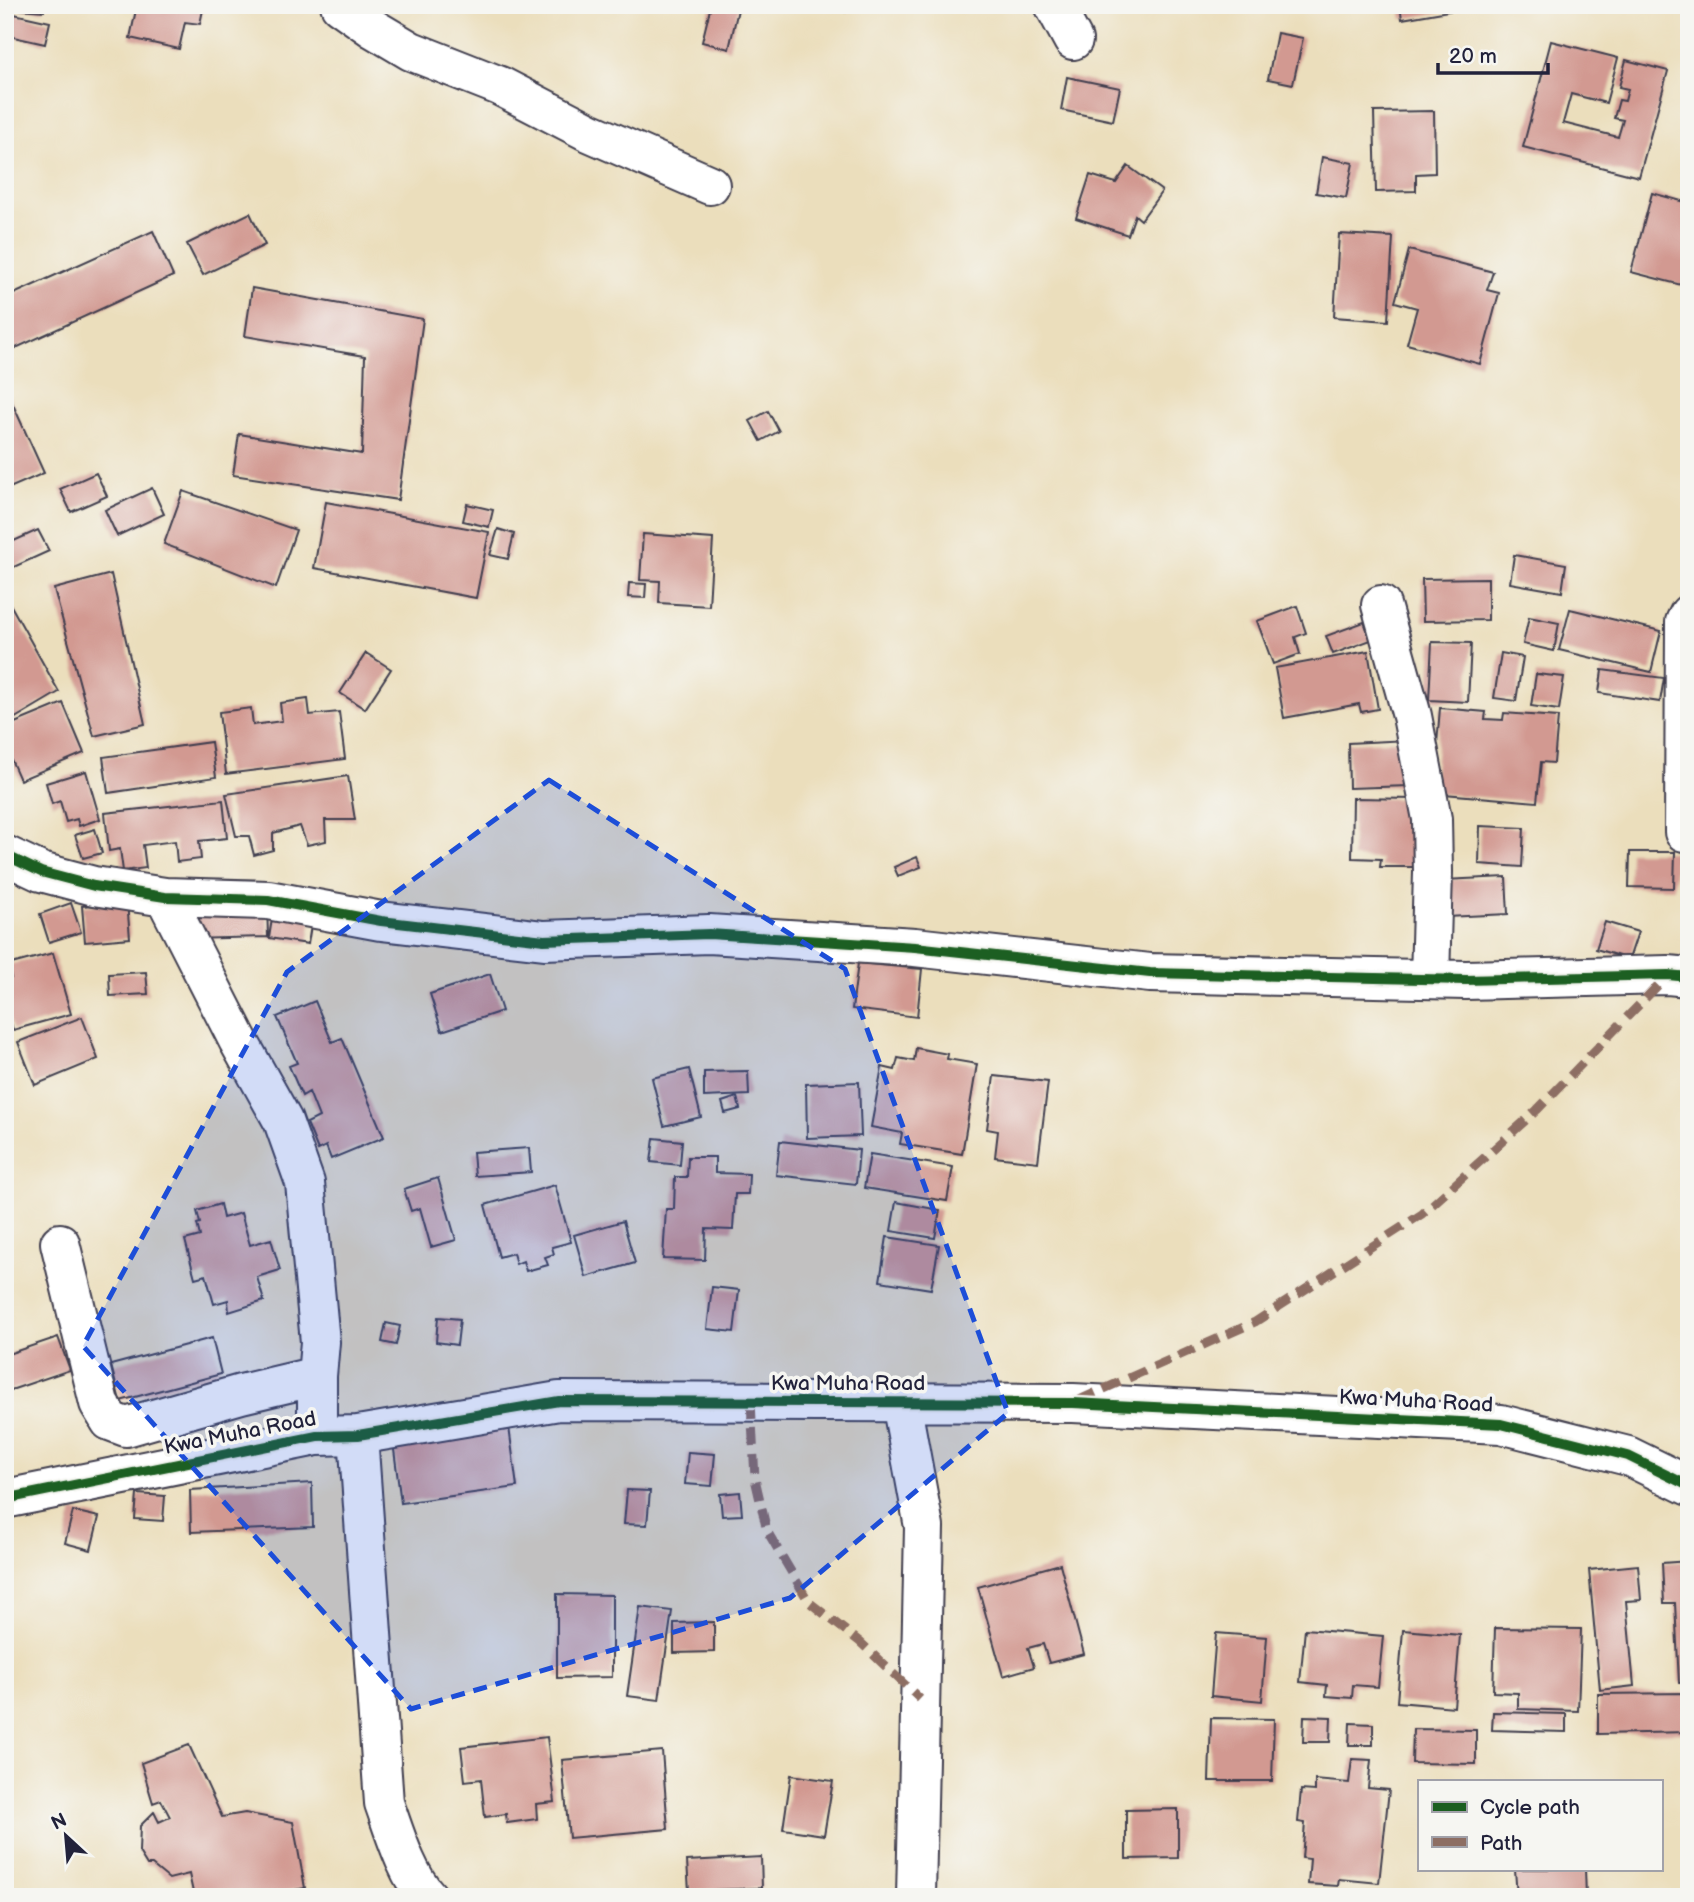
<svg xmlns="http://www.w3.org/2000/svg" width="1694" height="1902" viewBox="0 0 1694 1902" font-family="'Balsamiq Sans',sans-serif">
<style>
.building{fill:#d29991}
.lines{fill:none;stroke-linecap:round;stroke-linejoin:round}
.minor-casing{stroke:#403e4e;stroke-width:42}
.minor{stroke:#fff;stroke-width:38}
.quiet{stroke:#8d6e63;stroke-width:9;stroke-dasharray:18 9;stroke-linecap:butt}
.cycleway-casing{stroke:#f6f6f2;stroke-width:15}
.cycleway{stroke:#1b5e20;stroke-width:10}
.marked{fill:#1d4ed8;fill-opacity:0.2;stroke:#1d4ed8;stroke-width:5;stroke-dasharray:14 9;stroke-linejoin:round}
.labels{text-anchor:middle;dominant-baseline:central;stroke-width:7;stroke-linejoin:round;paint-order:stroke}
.street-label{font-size:21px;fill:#22223b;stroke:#f6f6f2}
</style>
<rect width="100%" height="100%" fill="#f6f6f2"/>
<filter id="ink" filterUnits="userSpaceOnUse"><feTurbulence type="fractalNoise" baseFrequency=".0143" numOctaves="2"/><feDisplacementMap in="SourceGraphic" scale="14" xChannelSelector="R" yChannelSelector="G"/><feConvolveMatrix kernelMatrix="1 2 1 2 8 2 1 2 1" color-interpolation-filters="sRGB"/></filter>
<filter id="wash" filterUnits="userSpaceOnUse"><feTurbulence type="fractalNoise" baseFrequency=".00686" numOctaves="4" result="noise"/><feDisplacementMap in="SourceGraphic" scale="28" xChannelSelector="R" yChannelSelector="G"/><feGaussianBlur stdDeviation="1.57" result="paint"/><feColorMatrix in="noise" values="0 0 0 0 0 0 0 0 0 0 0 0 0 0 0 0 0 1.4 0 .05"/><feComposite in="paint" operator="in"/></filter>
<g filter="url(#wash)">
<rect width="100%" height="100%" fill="#ebdebc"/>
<g id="blocks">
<path class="building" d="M5,5H44V11L5,8Z
M137,5H204L200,24L185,22L179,49L130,38Z
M711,5H739L729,49L702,42Z
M843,5H865L866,6L846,12Z
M1400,5H1460V9L1402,19Z
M14,14L50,22L45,44L9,36Z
M1277,33L1303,38L1293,84L1268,79Z
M1551,41L1618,58L1606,103L1571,94L1563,123L1618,137L1623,120L1614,118L1619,100L1625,101L1628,89L1619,87L1626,60L1668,71L1639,177L1523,147Z
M1067,77L1120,88L1113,121L1061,110Z
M1434,111L1435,173L1416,174V191L1376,192L1374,112Z
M1322,157L1353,163L1346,198L1316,193Z
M1128,166L1162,191L1141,220L1135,215L1128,235L1076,218L1090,175L1116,183Z
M1652,193L1689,203V287L1631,272Z
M250,213L265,245L203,275L187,244Z
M153,231L173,276L5,353V298Z
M1339,234L1393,237L1388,321L1334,317Z
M1409,250L1493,272L1487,290L1499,293L1480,364L1407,344L1417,308L1395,302Z
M252,288L423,319L398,500L233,475L239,434L362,454L365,356L245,336Z
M5,387L44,473L5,490Z
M768,411L779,431L761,441L750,421Z
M96,473L107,496L71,512L60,489Z
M152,488L164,514L117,536L105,510Z
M183,491L296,530L276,588L164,544Z
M326,502L489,532L476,598L314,568Z
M467,504L493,510L489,527L463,521Z
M498,529L514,534L508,559L490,555Z
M38,530L49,551L5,571V545Z
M643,534L713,539L709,606L659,603L660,581L640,580Z
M1514,555L1566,564L1562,592L1510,583Z
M111,574L145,724L94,736L54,589Z
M1488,578V620L1423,621L1422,579Z
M629,583L646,584L645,598L628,597Z
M5,595L59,692L5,724Z
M1297,606L1306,633L1295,637L1300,654L1273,664L1257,621Z
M1570,609L1661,631L1651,672L1559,650Z
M1529,617L1559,623L1554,651L1523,644Z
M1364,622L1371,640L1333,654L1326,636Z
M1432,642L1471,643L1468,702L1429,700Z
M1368,651L1378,709L1361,712L1359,704L1284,718L1275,668Z
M366,653L391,669L365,709L340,693Z
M1501,653L1523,657L1516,701L1494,698Z
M1602,670L1664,678L1660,702L1599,693Z
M1536,674L1564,677L1559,710L1531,706Z
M308,699L310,715L339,712L345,759L226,774L219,712L251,708L253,725L282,721L280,703Z
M63,703L84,753L20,780L5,746V727Z
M1440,708L1486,712L1485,719L1503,720L1504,713L1558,717L1554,763L1541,762L1537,802L1433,793Z
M1409,740V786L1349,788L1348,743Z
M211,742L216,777L108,793L103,757Z
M86,771L100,819L79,826L77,819L66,822L60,801L52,804L46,783Z
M348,776L355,820H325L326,841L307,845L300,826L273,833V850L254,855L249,836H236L226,794Z
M1353,798L1415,799L1414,867H1380L1381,859L1352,858Z
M223,800L227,838L199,841L201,859L177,862L175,841L143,845L146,868L123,871L120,849L109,851L105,813Z
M1480,826L1524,828L1522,867L1479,864Z
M95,829L102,853L83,858L75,835Z
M1630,852H1675L1674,888L1629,887Z
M917,857L921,867L898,876L894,867Z
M1506,877L1508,914L1446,917L1444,880Z
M127,902L130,938L85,942L82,906Z
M71,903L81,932L49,942L40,914Z
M267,904L268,937L189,939L188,906Z
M273,912L312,919L308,944L269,938Z
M1605,922L1638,932L1629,959L1596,949Z
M53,953L71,1014L13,1030L5,1003V980L11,978L8,965Z
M858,963L922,969L917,1017L852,1009Z
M146,972L148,994L110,996L109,974Z
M490,974L502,1011L442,1031L430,994Z
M315,1001L332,1042L342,1038L384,1137L331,1159L326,1146L318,1150L307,1123L319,1117L309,1092L302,1096L289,1066L297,1063L277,1017Z
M82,1017L98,1059L35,1085L18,1042Z
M916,1048L948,1054L947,1059L977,1064L962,1154L900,1144L902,1133L871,1127L882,1067L895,1070L898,1058L914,1061Z
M689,1069L701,1117L664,1126L652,1078Z
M748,1071L749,1095L704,1097V1072Z
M994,1076L1048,1082L1038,1162L995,1157L998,1131L987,1129Z
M859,1082L861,1136L807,1138L806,1084Z
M737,1097L740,1109L725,1113L722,1102Z
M654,1138L682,1141L680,1165L651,1162Z
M780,1141L859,1150L856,1184L776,1175Z
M529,1148L531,1172L475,1176L473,1152Z
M870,1154L953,1167L947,1201L864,1188Z
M688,1157H715V1173L749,1174L748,1194H735L733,1230L706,1229L705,1260L663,1259L666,1209H674L675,1177H687Z
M438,1178L456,1240L431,1247L420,1208L411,1211L404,1189Z
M555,1185L571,1242L552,1247L554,1254L545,1257L548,1265L526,1271L523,1261L516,1264L513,1253L499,1257L485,1205Z
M896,1202L940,1210L935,1238L891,1231Z
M220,1204L223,1218L241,1213L250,1245L271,1239L280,1270L257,1277L264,1301L229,1312L228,1300L214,1304L206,1275L195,1278L185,1240L200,1236L197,1224L200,1223L197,1211Z
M623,1221L635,1263L586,1277L574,1235Z
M887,1237L939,1245L931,1289L880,1281Z
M712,1287L739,1290L734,1332L707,1329Z
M438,1317L460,1319L457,1345L436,1342Z
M386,1323L400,1326L396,1345L382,1342Z
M58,1337L70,1370L5,1392V1355Z
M212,1338L221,1374L120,1401L111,1365Z
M509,1427L517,1487L401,1503L393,1442Z
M688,1452L715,1454L712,1486L685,1484Z
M312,1483L313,1527L191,1532L190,1490Z
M627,1490L650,1491L647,1525L624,1524Z
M740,1492L742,1515L722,1516L720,1494Z
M137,1494L165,1496L163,1521L135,1519Z
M73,1511L99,1517L91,1550L65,1543Z
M1689,1561V1683H1679L1675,1603H1664L1662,1563Z
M1060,1564L1084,1654L1049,1663L1043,1644L1028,1648L1034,1667L1003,1676L978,1587Z
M1638,1565L1641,1600L1626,1601L1634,1686L1600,1690L1589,1570Z
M557,1594L612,1595V1677L557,1678Z
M640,1607L672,1611L659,1700L627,1696Z
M714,1622V1652L674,1653V1623Z
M1495,1628L1581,1629L1578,1711L1518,1709V1693L1493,1692Z
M1305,1629L1383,1636L1378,1687L1353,1685L1352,1698L1326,1696L1327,1685L1300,1682Z
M1403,1630L1460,1635L1454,1707L1397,1702Z
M1216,1633L1267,1637L1262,1701L1211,1696Z
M1689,1693V1732L1598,1734V1694Z
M1493,1712L1566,1714V1732L1492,1730Z
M1304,1716L1331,1717L1330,1742H1303Z
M1211,1718L1274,1719L1272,1781H1209Z
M1350,1723L1373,1724V1745H1349Z
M1413,1729L1476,1730V1764L1412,1763Z
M547,1737L555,1802L536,1804L537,1819L507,1823L506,1814L485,1817L481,1779L465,1781L461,1747Z
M189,1745L222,1817L245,1813L293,1822L305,1888L259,1897H194L189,1874L169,1879L152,1865H147L139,1852L140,1826L154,1812L159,1822L170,1817L161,1800L153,1803L141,1763Z
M662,1751L668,1829L569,1838L562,1760Z
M1352,1759L1371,1760L1368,1788L1389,1790L1379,1883L1339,1879L1338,1886L1308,1884L1310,1859L1302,1858L1305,1823L1298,1822L1301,1790L1315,1791V1780L1349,1783Z
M791,1775L833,1781L824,1835L783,1829Z
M1178,1809V1858L1126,1859V1810Z
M761,1857L762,1888L689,1891L687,1861Z
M1515,1869H1585L1586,1897H1517Z"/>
</g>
</g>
<g filter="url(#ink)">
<use href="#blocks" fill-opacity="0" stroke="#403e4e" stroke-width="2"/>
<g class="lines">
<defs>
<path id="minor" d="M340,5L374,29L411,51L500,86L589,132L710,185
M1054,5L1073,40
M1381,605L1412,716L1432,819L1433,872L1430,979
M1684,832L1685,622L1689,614
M5,855L41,872L94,886L165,897L268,900L381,921L544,940L709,934L915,947L1150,973L1466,980L1668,975L1689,977
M165,897L238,1040L283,1121L305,1183L320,1342L317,1376V1436
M60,1243L99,1403L110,1421L126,1427L241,1394L317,1376
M901,1402L924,1527L916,1897
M358,1435L384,1803C394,1831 407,1876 428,1897
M5,1499L317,1436L358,1435L559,1401L1073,1403L1501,1424L1628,1456L1689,1486"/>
</defs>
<use href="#minor" class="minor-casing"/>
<use href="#minor" class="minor"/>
<path class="quiet" d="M1079,1400L1255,1322L1422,1214L1537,1110L1668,975
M751,1401L755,1479L767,1531L809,1602L860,1642L920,1699"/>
<defs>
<path id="cycleway" d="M5,855L41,872L94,886L165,897L268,900L381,921L544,940L709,934L915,947L1150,973L1466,980L1668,975L1689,977
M5,1499L317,1436L358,1435L559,1401L1073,1403L1501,1424L1628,1456L1689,1486"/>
</defs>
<use href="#cycleway" class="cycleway-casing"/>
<use href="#cycleway" class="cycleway"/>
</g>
</g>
<path class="marked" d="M549,780L845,969L1008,1413L790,1598L411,1709L83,1346L287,972Z"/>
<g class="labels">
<g class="street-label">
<text x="848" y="1383">Kwa Muha Road</text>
<text transform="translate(1416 1401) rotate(3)">Kwa Muha Road</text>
<text transform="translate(240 1433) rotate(-11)">Kwa Muha Road</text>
</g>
</g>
<rect width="1694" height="1902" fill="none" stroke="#f6f6f2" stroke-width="28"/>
<rect x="1418" y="1780" width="245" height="91" fill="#f6f6f2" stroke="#a1a1a9" stroke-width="2"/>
<rect x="1432" y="1802" width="35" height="10" fill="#1b5e20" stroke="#a1a1a9" stroke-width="2"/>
<text x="1480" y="1814" font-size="21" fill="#22223b">Cycle path</text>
<rect x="1432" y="1837" width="35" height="10" fill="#8d6e63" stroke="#a1a1a9" stroke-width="2"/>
<text x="1480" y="1850" font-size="21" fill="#22223b">Path</text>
<g transform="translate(66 1836) rotate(334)" stroke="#f6f6f2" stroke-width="5" paint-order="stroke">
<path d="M0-5L12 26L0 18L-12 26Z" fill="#22223b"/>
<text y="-10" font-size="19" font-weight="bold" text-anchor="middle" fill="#22223b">N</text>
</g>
<path d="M1438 63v10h110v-10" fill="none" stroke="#22223b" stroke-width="3.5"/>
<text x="1449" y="63" font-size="21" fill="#22223b" stroke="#f6f6f2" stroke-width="5" paint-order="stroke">20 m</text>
</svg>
